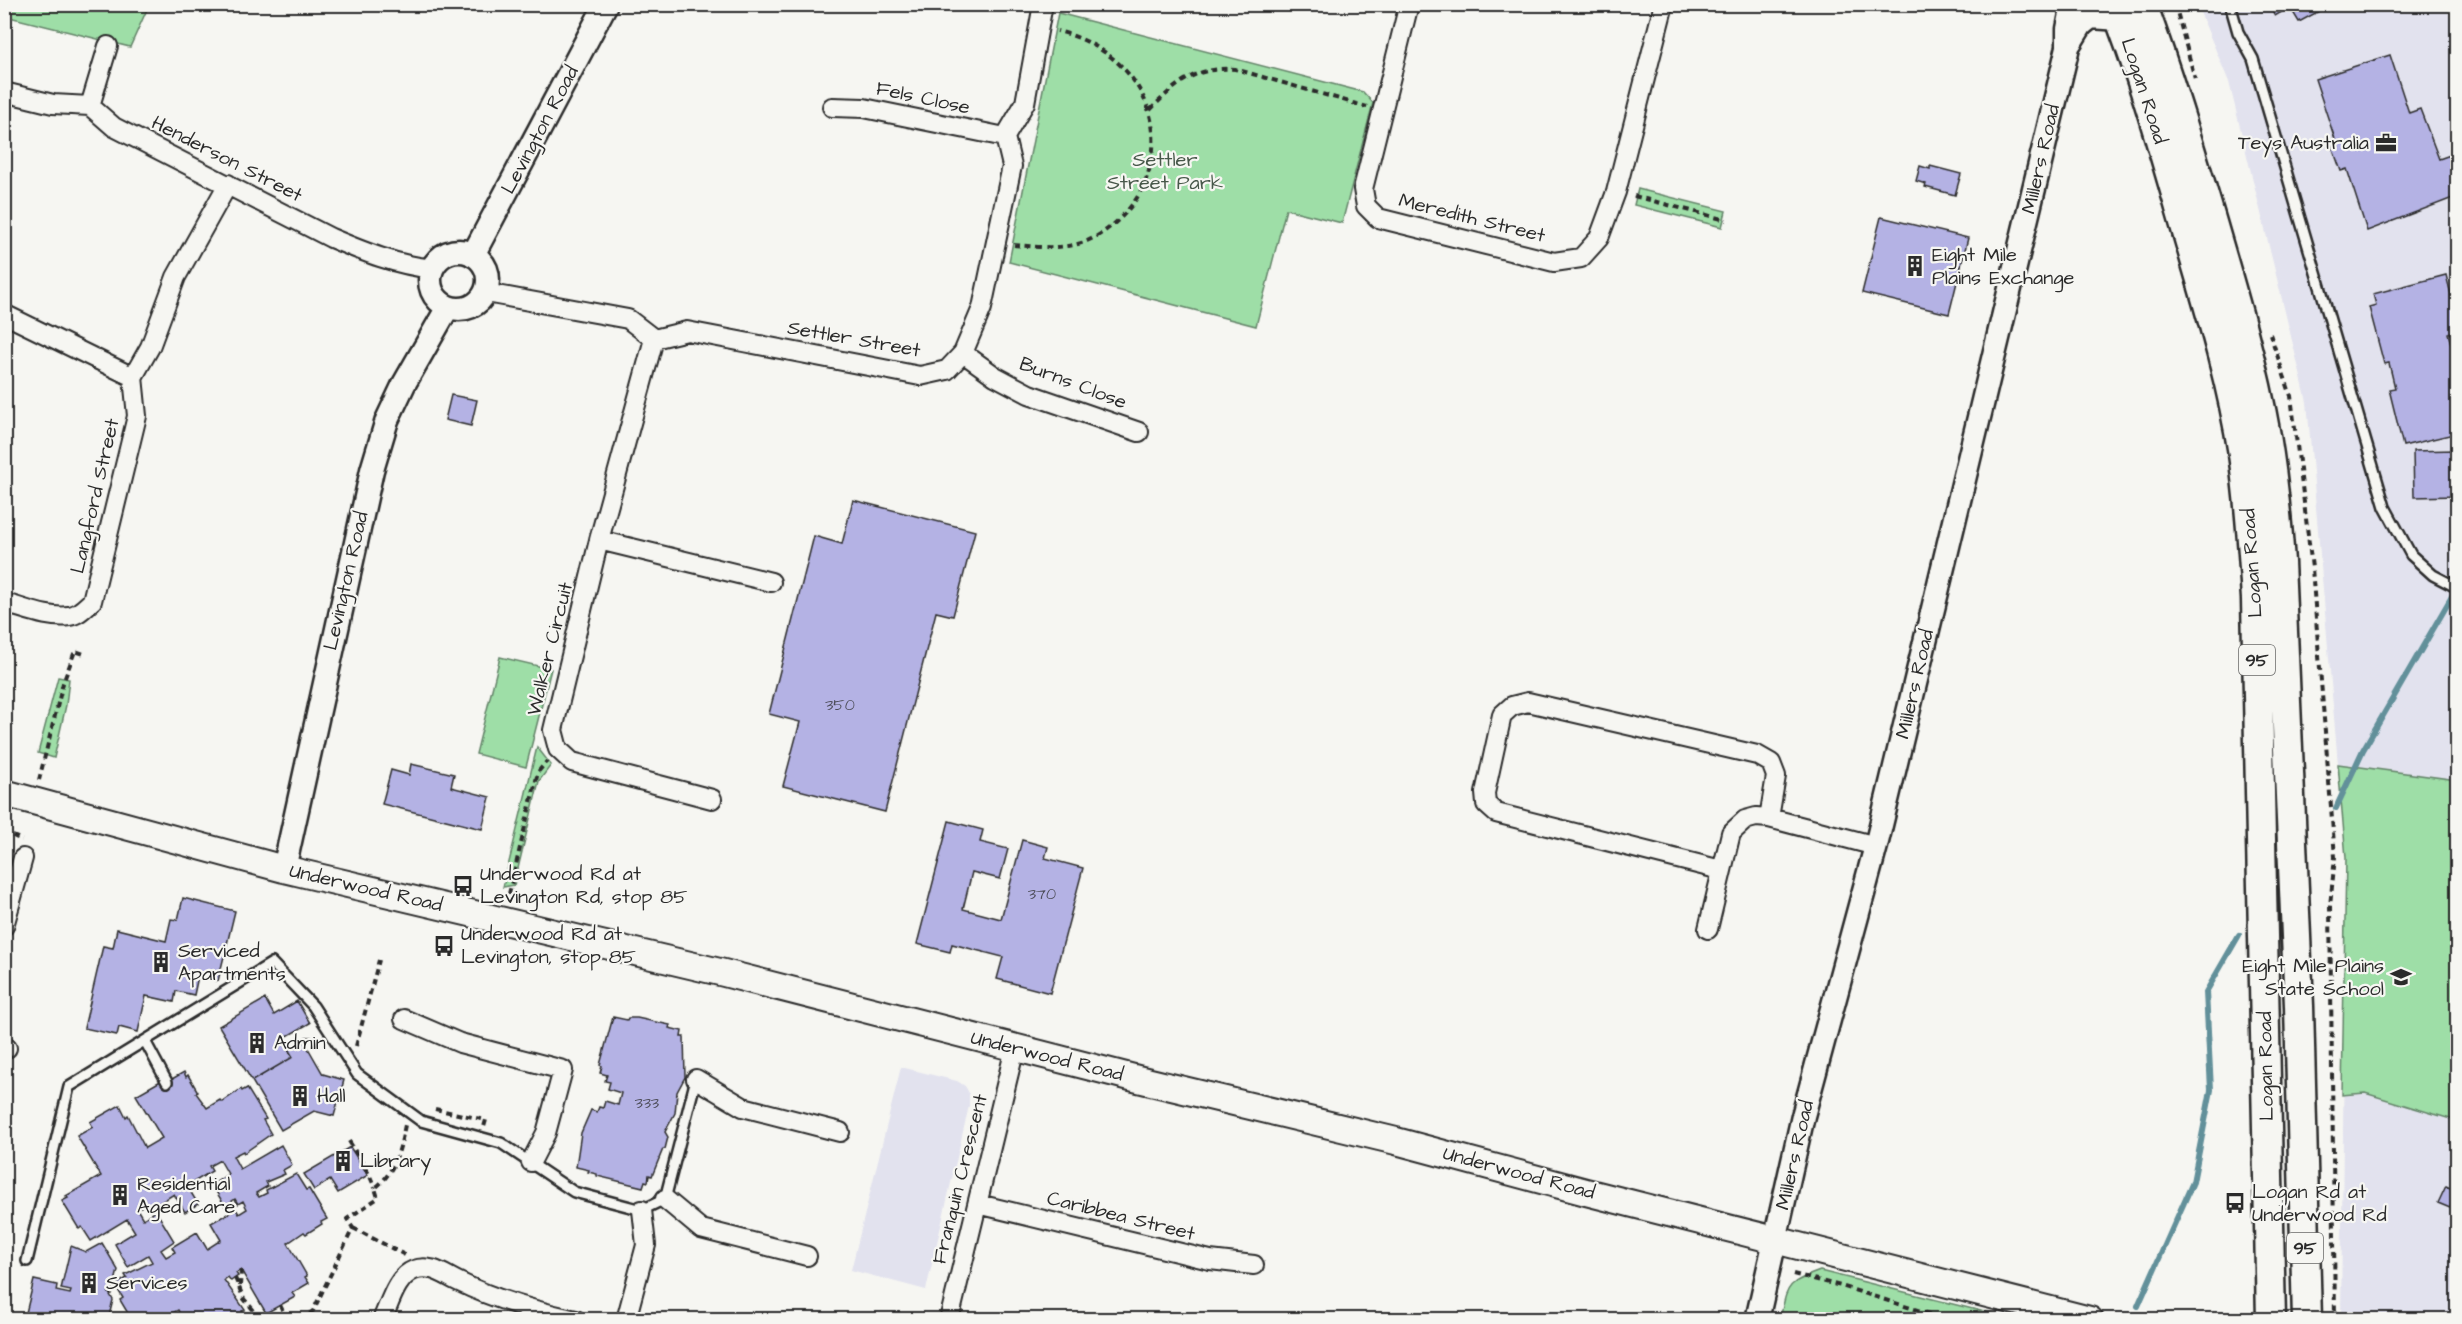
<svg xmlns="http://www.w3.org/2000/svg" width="2462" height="1324" viewBox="0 0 2462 1324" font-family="'Architects Daughter',sans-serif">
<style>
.built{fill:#e2e2ee}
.green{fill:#9edea7;stroke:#648469;stroke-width:1.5}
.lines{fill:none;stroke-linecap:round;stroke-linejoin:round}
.stream{stroke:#62909a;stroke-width:6}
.building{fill:#b4b2e4;stroke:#2b2b2b;stroke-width:1.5;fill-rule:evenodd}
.service-casing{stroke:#2b2b2b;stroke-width:14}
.minor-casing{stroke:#2b2b2b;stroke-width:22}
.tertiary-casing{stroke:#2b2b2b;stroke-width:27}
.secondary-casing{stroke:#2b2b2b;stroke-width:30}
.primary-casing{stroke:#2b2b2b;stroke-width:33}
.path{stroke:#2b2b2b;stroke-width:4;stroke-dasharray:6 4.5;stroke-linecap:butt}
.service{stroke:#f6f6f2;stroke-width:9}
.minor{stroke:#f6f6f2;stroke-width:18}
.tertiary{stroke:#f6f6f2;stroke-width:22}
.secondary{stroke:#f6f6f2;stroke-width:26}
.primary{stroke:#f6f6f2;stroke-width:28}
.labels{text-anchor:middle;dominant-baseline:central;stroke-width:4.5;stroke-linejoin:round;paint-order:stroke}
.number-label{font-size:16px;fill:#4d4d59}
.shield{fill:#f6f6f2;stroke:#686867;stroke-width:1.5}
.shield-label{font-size:18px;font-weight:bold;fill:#2b2b2b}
.street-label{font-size:20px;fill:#2b2b2b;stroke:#f6f6f2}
.poi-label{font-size:20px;fill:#2b2b2b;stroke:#f6f6f2;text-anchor:start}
.park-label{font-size:20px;fill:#48584a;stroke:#f6f6f2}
</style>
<rect width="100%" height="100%" fill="#f6f6f2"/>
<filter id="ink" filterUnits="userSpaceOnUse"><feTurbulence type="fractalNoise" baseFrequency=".0167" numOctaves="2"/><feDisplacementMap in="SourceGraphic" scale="12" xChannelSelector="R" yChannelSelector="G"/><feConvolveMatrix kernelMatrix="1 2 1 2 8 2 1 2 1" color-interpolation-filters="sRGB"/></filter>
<g filter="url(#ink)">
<path class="built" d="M2197,5H2446L2457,35V1319H2341L2346,858L2307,402L2229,82Z
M901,1067L957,1081L965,1086L969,1093V1106L926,1290L851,1270Z"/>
<path class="green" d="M5,5H149L130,47L5,16Z
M1058,13L1363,92L1373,103L1342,223L1286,209L1256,326L1009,262Z
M1638,189L1726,211L1722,227L1634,205Z
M500,657L551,669L526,767L476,754Z
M58,677L69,679L66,705L54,758L38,753Z
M537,747L551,765L539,781L514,885L503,887Z
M2338,764L2457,780V1121L2365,1093L2342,1095L2346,858Z
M1820,1271L2013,1319H1780C1788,1285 1785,1284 1820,1271Z"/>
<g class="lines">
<path class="stream" d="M2336,808L2363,750L2458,586
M2138,1306L2193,1182L2211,1090L2206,992L2239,935"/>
</g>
<path class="building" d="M2269,4H2332L2299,22L2290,7L2275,16Z
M2390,55L2409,113L2420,109L2439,159L2453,154L2458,168V196L2367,231L2347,169L2341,171L2330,141L2335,139L2315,79Z
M1920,166L1930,169V166L1961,174L1955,195L1925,187L1926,184L1916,181Z
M1881,217L1968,238L1949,314L1862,293Z
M2446,275L2458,321V331L2448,333L2458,369V401L2454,402L2458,415V433L2403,446L2389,389L2395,388L2389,363L2384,364L2369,307L2376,305L2373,294Z
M451,395L477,400L471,426L445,420Z
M2455,450L2456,496L2414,497L2413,451Z
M853,500L975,531L953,616L936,612L885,812L783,786L800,722L769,714L814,536L842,544Z
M411,764L454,774L451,787L490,797L482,829L382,804L391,770L409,775Z
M949,821L983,830L980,842L1008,849L1000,879L972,872L963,909L1001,919L1022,840L1048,847L1045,858L1083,868L1050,993L997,979L1003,957L952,944L950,952L917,944Z
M183,898L235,911L218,981L198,976L194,995L176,991L174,1002L146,996L138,1032L119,1027L117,1035L84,1028L103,946L113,948L117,929L166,941L171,919L178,920Z
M265,999L274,1015L297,1001L310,1023L282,1039L293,1057L252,1081L219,1026Z
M613,1017L627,1020L628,1018H637L670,1025L669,1028L682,1031L681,1037H684L685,1077L677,1092L675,1113L665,1132L668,1137L665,1149H663L652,1176L649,1175L648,1182L645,1181L643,1187L597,1176V1174L588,1172L589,1170L576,1167L581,1133L591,1110L597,1112L599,1107L603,1108L605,1101L618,1105L621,1093L608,1089L610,1082L605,1081L607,1075L600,1073L602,1066L600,1065Z
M304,1041L323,1074L344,1080L334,1116L314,1111L281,1130L252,1081L293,1057L288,1050Z
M184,1072L186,1077L188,1075L198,1092L196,1093L207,1108L220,1100L222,1102L225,1100L241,1089L242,1091L247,1088L266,1119L263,1120L271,1134L244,1153L243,1151L233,1156L240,1169L281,1145L292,1165L283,1170L285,1174L266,1182L268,1186L256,1193L259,1197L267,1193L266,1190L296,1174L306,1190L309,1189L327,1219L321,1222L322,1224L306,1234L304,1232L288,1243L307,1276L305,1277L309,1283L292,1293L295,1297L266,1313L241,1270L236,1273L238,1276L235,1278L231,1281L228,1277L224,1280L245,1310L242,1311L247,1320H183L178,1310L160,1320H132L120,1300L123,1298L115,1285L127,1278L125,1275L152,1262L148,1255L128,1267L115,1244L135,1232L127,1219L91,1241L82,1227L79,1229L62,1201L68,1198L66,1196L101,1176L77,1136L93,1127L90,1122L120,1105L126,1117L128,1115L145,1148L162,1138L136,1095L164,1079L165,1083ZM220,1160L228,1174L212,1185L225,1206L235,1199L238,1204L243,1201L247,1209L239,1214L236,1209L211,1223L221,1240L207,1249L197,1232L172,1247L175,1252L166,1257L161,1250L174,1241L156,1211L143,1219L137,1209L147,1203L150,1209L174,1194L185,1212L198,1204L187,1186L212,1171L209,1166Z
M350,1147L368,1175L338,1193L330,1180L314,1190L304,1174Z
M2446,1186L2457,1191L2450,1208L2438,1203Z
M102,1243L118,1270L112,1294L109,1293L113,1300L108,1320H55L26,1313L34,1280L57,1285L56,1291L70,1294L71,1291L61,1289L71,1246L86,1252Z"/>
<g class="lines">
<defs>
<path id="service" d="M2230,4L2238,32L2253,59L2385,507L2411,555L2433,575L2458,588
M145,1041L167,1082
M27,1261L69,1087L272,963L313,1006L357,1074L421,1121L501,1143L574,1192L642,1210L665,1199L696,1079"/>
<path id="minor" d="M1409,4L1363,189L1366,206L1378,218L1554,262L1581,258L1599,238L1616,192L1664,4
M4,92L53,104L90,106L114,127L331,238C364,252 396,265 433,269
M90,106L108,46
M832,107L864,108L1005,137
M486,293L628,319L654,339L687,331L920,376L947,370L963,353L982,308L1012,166L1005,137L1025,103L1043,4
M4,314L133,377
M654,339L599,540L553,730L558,749L572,762L712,799
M963,353L995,376L1029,394L1139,432
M599,540L771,582
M4,603C24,608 48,619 69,616C79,615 85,607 92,601L137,416L133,377L150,347L176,277L228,184
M1721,870L1496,813L1486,804L1485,793L1502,715L1512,706L1528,702L1757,755L1771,763L1776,776L1769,818
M4,926L23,858
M1708,929L1731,833L1745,820L1756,817L1769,818L1876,846
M404,1019L460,1043L563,1070L546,1133L531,1162
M4,1047L7,1048
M696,1079L743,1107L840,1132
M665,1199L701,1229L807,1256
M978,1204L1210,1260L1254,1265
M382,1320C390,1303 396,1277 414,1270C430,1264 443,1274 457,1281C495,1300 535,1311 576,1320
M626,1320L646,1245L642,1210
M949,1320L1015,1048"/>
<path id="tertiary" d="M2070,43L2081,25L2091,17L2120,19
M430 280a29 29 0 1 1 58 0a29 29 0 1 1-58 0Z
M473,255L606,4
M284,869L372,470L387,420L404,384L448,307
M1757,1320L1803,1116L1876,846L2068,47V29L2073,4"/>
<path id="secondary" d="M4,793L284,869L724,973L1138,1079L1396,1141L1586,1192L2090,1320"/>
<path id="primary" d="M2114,4C2141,71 2160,139 2180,208C2203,289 2230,370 2243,454C2250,502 2253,550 2256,599L2271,1320
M2142,4C2168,74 2189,145 2210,216C2231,288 2253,361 2266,436C2273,477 2277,520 2280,562L2299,1006L2307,1320"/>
</defs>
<use href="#service" class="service-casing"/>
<use href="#minor" class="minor-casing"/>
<use href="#tertiary" class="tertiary-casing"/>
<use href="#secondary" class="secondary-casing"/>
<use href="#primary" class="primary-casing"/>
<path class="path" d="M2175,4L2195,79
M1150,110C1177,83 1194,67 1235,69L1367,107
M1634,196L1726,220
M1014,245C1039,247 1064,250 1087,241C1108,232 1127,214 1138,196C1179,124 1133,49 1057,31
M2270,334L2291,396L2312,568L2335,857L2330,906L2335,1320
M39,780L63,683L75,651L87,655
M4,830L6,833L22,840
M509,894L538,772L547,761
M356,1046L379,960
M287,1047L306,1038L317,1039
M435,1109L486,1120L484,1127
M349,1141L369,1174L375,1188
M353,1228L405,1255
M1793,1274L1841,1286L1949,1320
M235,1278L244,1299L262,1320
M240,1286L241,1270
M280,1305L287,1320
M301,1320L313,1311L353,1228L347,1219L378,1198L375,1188C395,1173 400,1149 405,1125"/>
<use href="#service" class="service"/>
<use href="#minor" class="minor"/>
<use href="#tertiary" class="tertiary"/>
<use href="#secondary" class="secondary"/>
<use href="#primary" class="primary"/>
</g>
</g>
<defs>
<symbol id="office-bare" viewBox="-9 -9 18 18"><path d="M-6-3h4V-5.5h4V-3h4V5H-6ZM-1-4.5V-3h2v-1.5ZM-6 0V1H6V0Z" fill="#2b2b2b" stroke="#f6f6f2" stroke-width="2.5" paint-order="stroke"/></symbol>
<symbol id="building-bare" viewBox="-9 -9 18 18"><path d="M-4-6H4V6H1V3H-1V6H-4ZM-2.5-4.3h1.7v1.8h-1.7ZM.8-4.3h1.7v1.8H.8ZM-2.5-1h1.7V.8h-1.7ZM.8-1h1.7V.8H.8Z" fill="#2b2b2b" stroke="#f6f6f2" stroke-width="2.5" paint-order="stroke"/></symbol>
<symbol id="bus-bare" viewBox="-9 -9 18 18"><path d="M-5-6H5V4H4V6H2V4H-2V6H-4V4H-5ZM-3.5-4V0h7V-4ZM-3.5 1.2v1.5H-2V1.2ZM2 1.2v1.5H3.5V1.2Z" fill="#2b2b2b" stroke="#f6f6f2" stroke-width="2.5" paint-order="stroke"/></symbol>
<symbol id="school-bare" viewBox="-9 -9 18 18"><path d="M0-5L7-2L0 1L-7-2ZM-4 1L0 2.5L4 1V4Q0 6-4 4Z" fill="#2b2b2b" stroke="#f6f6f2" stroke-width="2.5" paint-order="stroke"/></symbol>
</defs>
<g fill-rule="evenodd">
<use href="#office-bare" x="2371" y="128" width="30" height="30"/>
<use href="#building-bare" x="1900" y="251" width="30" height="30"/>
<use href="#bus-bare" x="448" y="871" width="30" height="30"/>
<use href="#bus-bare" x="429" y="931" width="30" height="30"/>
<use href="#building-bare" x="146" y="947" width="30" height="30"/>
<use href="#school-bare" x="2386" y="962" width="30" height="30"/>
<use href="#building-bare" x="242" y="1028" width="30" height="30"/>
<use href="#building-bare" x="285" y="1081" width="30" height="30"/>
<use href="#building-bare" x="328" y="1146" width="30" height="30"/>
<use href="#building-bare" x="105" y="1180" width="30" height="30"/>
<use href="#bus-bare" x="2220" y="1188" width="30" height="30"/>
<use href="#building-bare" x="74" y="1268" width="30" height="30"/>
</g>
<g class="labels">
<g class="number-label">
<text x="840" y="705">350</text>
<text x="1042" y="894">370</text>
<text x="647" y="1103">333</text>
</g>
<g class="shield">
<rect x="2239" y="645" width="36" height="30" rx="4.5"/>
<rect x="2287" y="1233" width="36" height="30" rx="4.5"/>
</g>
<g class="shield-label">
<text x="2257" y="660">95</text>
<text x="2305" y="1248">95</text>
</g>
<g class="street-label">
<text transform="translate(2144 91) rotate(72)">Logan Road</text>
<text transform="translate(923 98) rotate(12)">Fels Close</text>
<text transform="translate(540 130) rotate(-62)">Levington Road</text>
<text transform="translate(227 159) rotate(27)">Henderson Street</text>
<text transform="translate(2041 159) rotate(-77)">Millers Road</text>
<text transform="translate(1472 218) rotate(14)">Meredith Street</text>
<text transform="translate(854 339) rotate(10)">Settler Street</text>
<text transform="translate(1073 383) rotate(21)">Burns Close</text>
<text transform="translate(95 496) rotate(-77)">Langford Street</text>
<text transform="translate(2252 563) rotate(-94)">Logan Road</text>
<text transform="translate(346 581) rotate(-77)">Levington Road</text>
<text transform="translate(550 649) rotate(-76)">Walker Circuit</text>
<text transform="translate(1915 684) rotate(-77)">Millers Road</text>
<text transform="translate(366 888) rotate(13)">Underwood Road</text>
<text transform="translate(1047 1056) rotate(14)">Underwood Road</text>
<text transform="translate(2266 1066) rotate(-91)">Logan Road</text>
<text transform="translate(1795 1155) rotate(-77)">Millers Road</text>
<text transform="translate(1519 1173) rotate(15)">Underwood Road</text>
<text transform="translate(960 1179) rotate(-76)">Franquin Crescent</text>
<text transform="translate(1121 1216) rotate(14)">Caribbea Street</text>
</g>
<g class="poi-label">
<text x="2369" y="143" text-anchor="end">Teys Australia</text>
<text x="1932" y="255">Eight Mile<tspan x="1932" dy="23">Plains Exchange</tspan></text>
<text x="480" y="874">Underwood Rd at<tspan x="480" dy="23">Levington Rd, stop 85</tspan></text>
<text x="461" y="934">Underwood Rd at<tspan x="461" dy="23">Levington, stop 85</tspan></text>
<text x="178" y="951">Serviced<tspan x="178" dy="23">Apartments</tspan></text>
<text x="2384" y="966" text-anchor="end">Eight Mile Plains<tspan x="2384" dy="23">State School</tspan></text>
<text x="274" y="1043">Admin</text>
<text x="317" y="1096">Hall</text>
<text x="360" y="1161">Library</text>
<text x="137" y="1184">Residential<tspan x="137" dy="23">Aged Care</tspan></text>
<text x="2252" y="1192">Logan Rd at<tspan x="2252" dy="23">Underwood Rd</tspan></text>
<text x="106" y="1283">Services</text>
</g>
<g class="park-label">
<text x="1165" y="160">Settler<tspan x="1165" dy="23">Street Park</tspan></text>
</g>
</g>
<rect width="2462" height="1324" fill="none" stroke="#f6f6f2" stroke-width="24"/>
<rect x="12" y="12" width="2438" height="1300" fill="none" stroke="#2b2b2b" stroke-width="2" filter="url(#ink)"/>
</svg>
